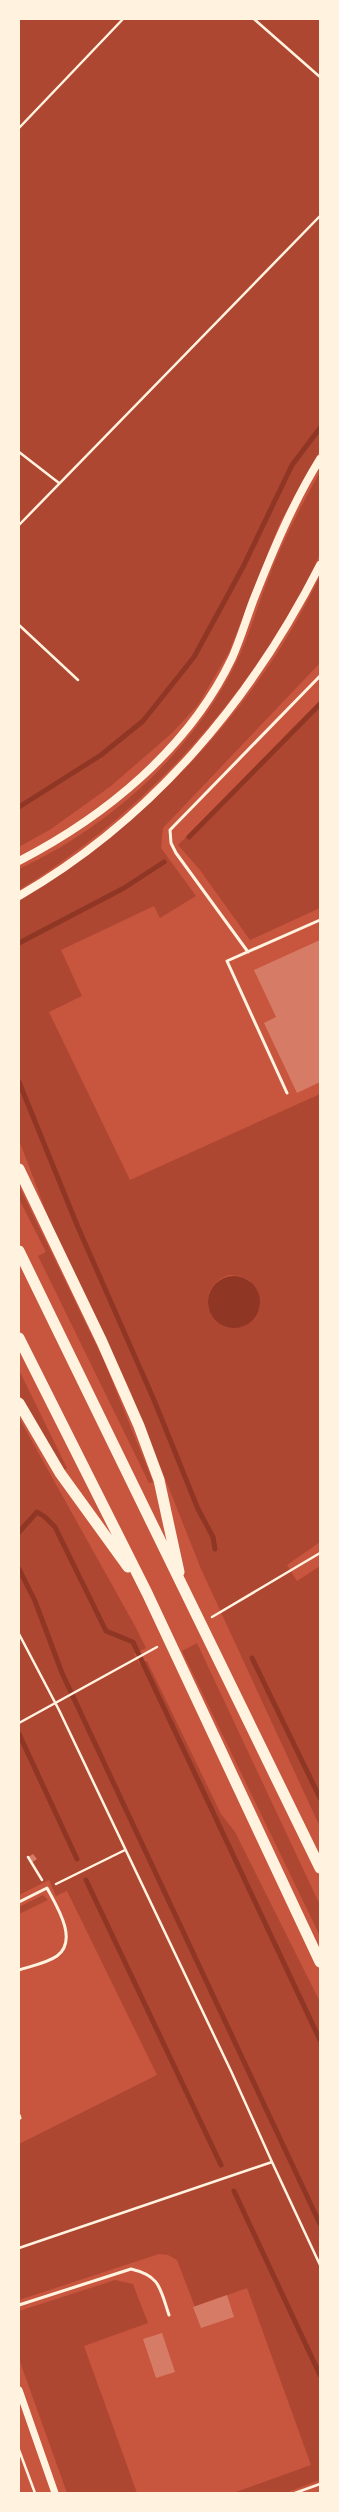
<svg xmlns="http://www.w3.org/2000/svg" width="339" height="2512" viewBox="0 0 339 2512" font-family="'Zilla Slab',serif">
<style>
.green{fill:#ae4732;fill-rule:evenodd}
.water{fill:#8f3625}
.lines{fill:none;stroke-linecap:round;stroke-linejoin:round}
.stream{stroke:#8f3625;stroke-width:5}
.building{fill:#d67c66}
.path{stroke:#fff3e0;stroke-width:2.5}
.service{stroke:#fff3e0;stroke-width:3}
.tertiary{stroke:#fff3e0;stroke-width:7}
.secondary{stroke:#fff3e0;stroke-width:8}
.trunk{stroke:#fff3e0;stroke-width:11}
</style>
<rect width="100%" height="100%" fill="#c8553d"/>
<path class="green" d="M19,19H320V450L280,523L229,652L198,705L172,733L111,786L51,829L19,847Z
M320,472C320,495 324,529 320,551C317,567 297,598 289,613C223,726 131,821 19,890V869C107,828 187,757 232,671C246,644 255,615 265,587C280,547 299,509 320,472Z
M320,576V663L163,828L161,848L196,896L160,918L154,906L61,950L82,996L49,1012L130,1180L320,1094V1542L287,1565L297,1581L320,1566V1827L201,1569L130,1390L50,1222L19,1140V901C146,824 256,711 320,576ZM230,1275L240,1276L249,1280L260,1307L251,1322L209,1310C205,1294 213,1279 230,1275Z
M320,704V908L250,940L200,870L178,845Z
M19,1186L104,1361L153,1482L149,1483L38,1256L46,1252L19,1199Z
M19,1370L67,1468L64,1470L19,1394Z
M19,1418L135,1626L146,1648L134,1654L140,1664L147,1661L221,1814L235,1832L320,2002V2480L285,2493H233L311,2465L247,2288L195,2307L177,2260L168,2255L159,2254L19,2300V2144L157,2075L67,1891L56,1896L49,1880L19,1895Z
M197,1643L320,1905V1936L182,1651Z
M43,1895L48,1900L19,1914V1907Z
M115,2280L133,2284L148,2323L84,2346L137,2493H67L19,2359V2311Z"/>
<path class="water" d="M208 1302a26 26 0 1 1 52 0a26 26 0 1 1-52 0Z"/>
<g class="lines">
<path class="stream" d="M19,807L101,755L143,721L194,657L243,567L292,465L320,428
M189,837L320,704
M19,943L124,888L164,862
M19,1082L77,1225L154,1400L198,1509L213,1537L215,1549
M19,1532L37,1512L45,1517L55,1527L106,1631L133,1642L320,2040
M19,1569L35,1601L62,1673L320,2224
M252,1658L320,1798
M19,1734L77,1859
M86,1880L221,2165
M234,2191L320,2375"/>
</g>
<path class="building" d="M320,940V1082L297,1093L264,1023L276,1017L254,970Z
M33,1854L37,1859L31,1863L28,1857Z
M227,2295L234,2317L201,2328L193,2307Z
M162,2333L175,2372L156,2378L143,2339Z"/>
<g class="lines">
<path class="path" d="M254,19L320,77
M19,128L123,19
M19,452L59,483
M19,525L320,216
M19,625L78,680
M212,1617L320,1553
M19,1634L59,1710L231,2071L272,2162
M19,1723L157,1647
M28,1857L42,1880
M56,1884L125,1850
M19,2248L272,2162L320,2265
M19,2450L35,2493
M295,2493L320,2484"/>
<path class="service" d="M248,952L176,853L171,843L170,830L320,676
M287,1093L227,961L320,920
M19,1902L47,1888C56,1905 79,1940 57,1956C47,1963 31,1966 19,1970
M19,2115L20,2118
M19,2305L131,2269C161,2276 160,2289 169,2315"/>
<path class="tertiary" d="M19,2390L55,2493"/>
<path class="secondary" d="M19,861C106,816 189,748 232,658C240,640 246,620 253,601C272,553 292,504 320,459
M19,896C152,819 251,701 320,565"/>
<path class="trunk" d="M19,1169L102,1342L139,1426L159,1480L179,1572
M19,1251L320,1868
M19,1338L147,1593L320,1962
M19,1403L60,1473L128,1567"/>
</g>
<rect width="339" height="2512" fill="none" stroke="#fff3e0" stroke-width="40"/>
</svg>
